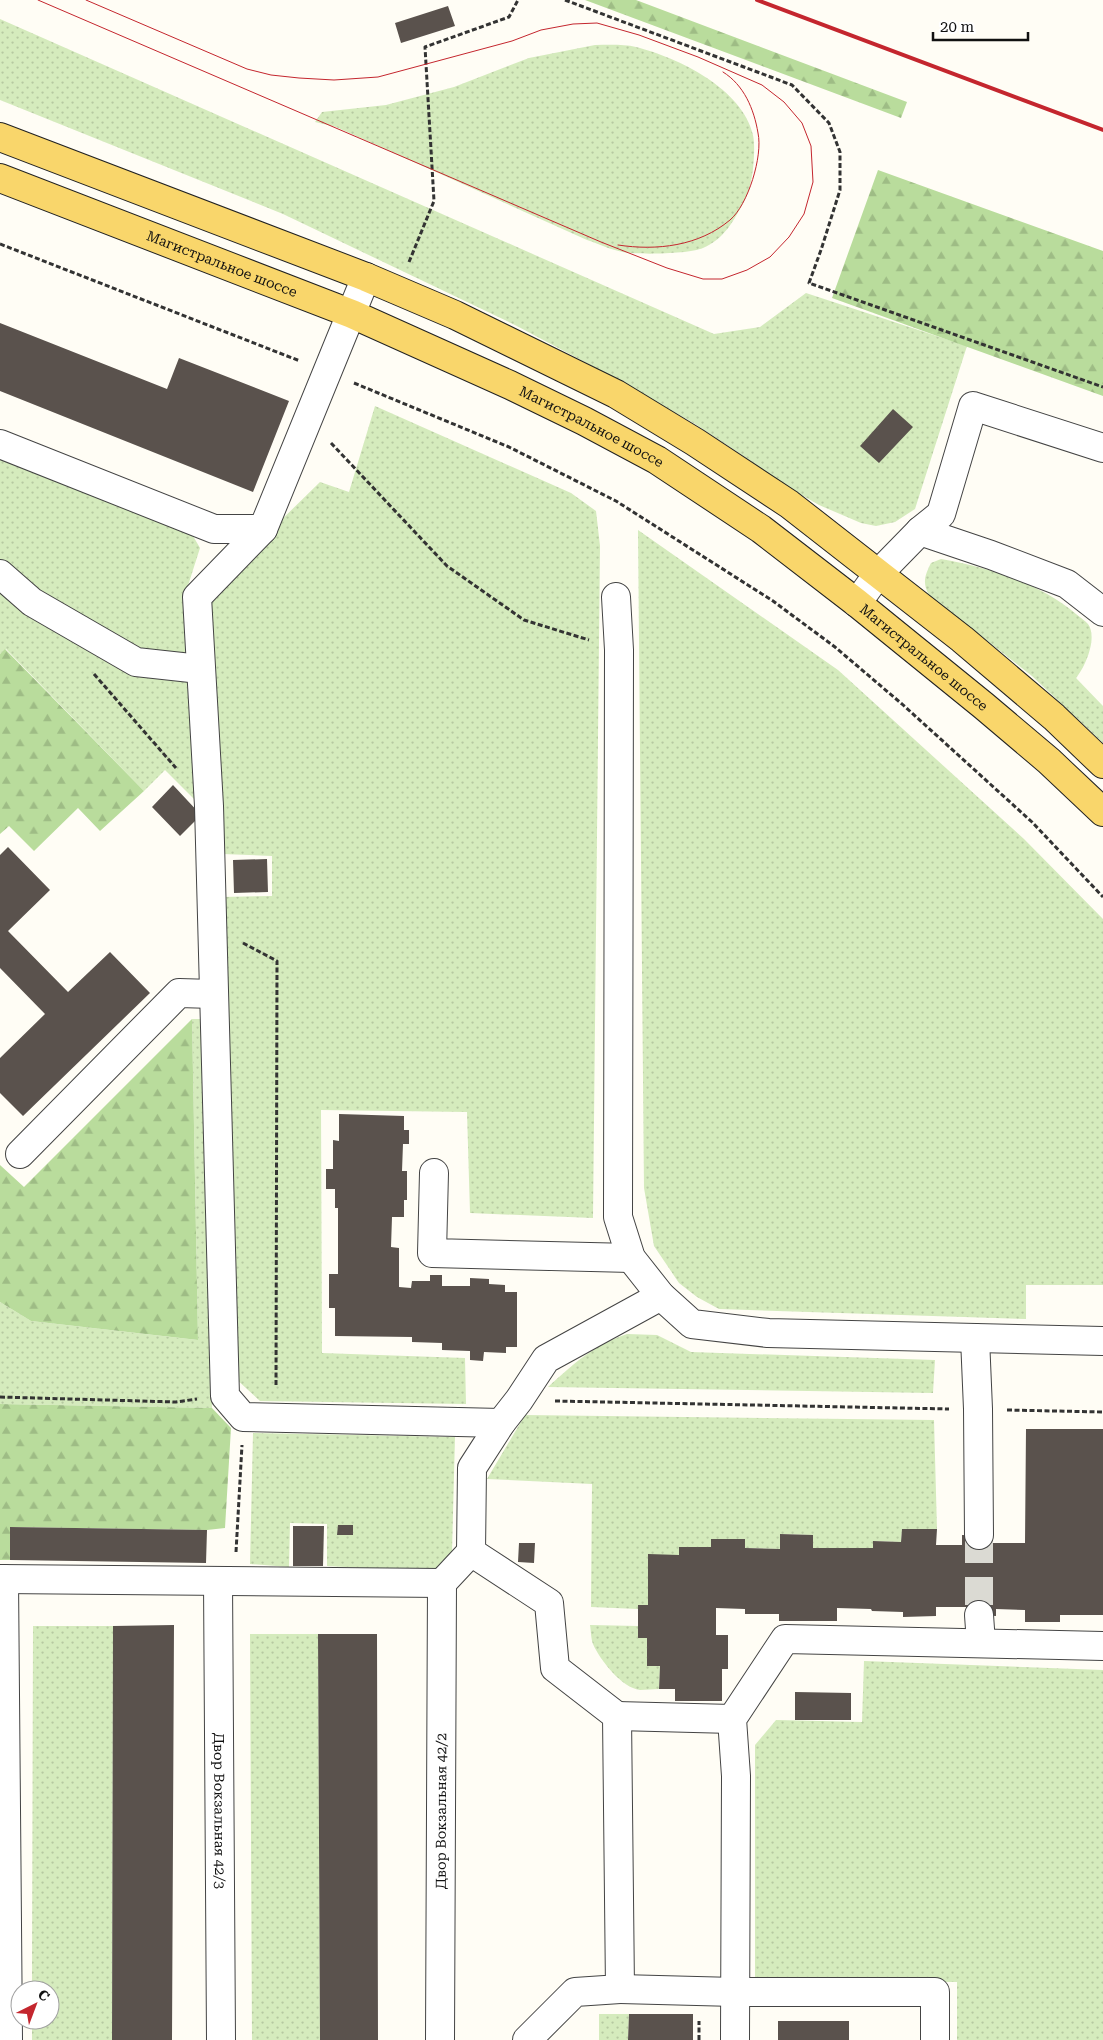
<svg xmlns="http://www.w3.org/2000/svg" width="1103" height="2040" viewBox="0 0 1103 2040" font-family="'Roboto Serif',serif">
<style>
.grass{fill:url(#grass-dots)}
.forest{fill:url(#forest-firs)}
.building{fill:#5a524d}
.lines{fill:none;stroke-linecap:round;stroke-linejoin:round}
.minor-tunnel{stroke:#dbdad3;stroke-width:28;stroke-dasharray:28 14;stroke-linecap:butt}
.minor-casing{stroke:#444;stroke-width:30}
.major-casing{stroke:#222;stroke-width:30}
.path{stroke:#333;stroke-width:3;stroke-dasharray:5 2.5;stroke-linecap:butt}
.minor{stroke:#fff;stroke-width:28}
.major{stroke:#f9d66b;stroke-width:28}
.tram{stroke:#c4262e;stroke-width:1}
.rail{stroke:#c4262e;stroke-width:4}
.labels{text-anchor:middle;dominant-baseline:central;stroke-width:5;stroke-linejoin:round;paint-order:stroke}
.street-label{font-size:14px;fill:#111;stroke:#fff}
</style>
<defs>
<pattern id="grass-dots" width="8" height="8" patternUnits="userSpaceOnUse" patternTransform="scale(1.25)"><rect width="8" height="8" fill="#d5ebbd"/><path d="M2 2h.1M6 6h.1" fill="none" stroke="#b6c8a1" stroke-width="1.8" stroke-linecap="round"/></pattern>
<pattern id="forest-firs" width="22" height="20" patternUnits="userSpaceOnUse" patternTransform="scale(1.25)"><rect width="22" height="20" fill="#b9dc9c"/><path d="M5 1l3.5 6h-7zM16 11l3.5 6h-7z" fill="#9ebc85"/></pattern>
</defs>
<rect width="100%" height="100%" fill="#fffdf5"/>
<path class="grass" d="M0,19L714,334L760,327L806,293L967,346L915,509L895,522L876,526L861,523L819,505L774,479L751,461L695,424L613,377L515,325L283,214L0,100Z
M595,45C608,45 623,44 636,47C677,57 743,89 753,135C755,145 754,158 753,169C751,181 750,191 744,201C734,221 724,239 703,248C689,254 639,255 623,252C611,250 599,244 587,240L336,127L315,122L322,112L386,105L454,87L529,58Z
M375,406L571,493L596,511L600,546L593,1218L470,1213L467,1112L321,1110L322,1353L465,1358L466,1404L260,1401L235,1378L222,897L272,896V856L222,854L209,600L269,532L320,482L349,492Z
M0,456L189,529L200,548L185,595L197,802L165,770L144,791L6,649L0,654Z
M638,530L838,670L1024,839L1103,919V1285H1026V1319L719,1309L697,1297L679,1283L654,1246L644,1188Z
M941,559C988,567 1039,583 1076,614C1080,617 1085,621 1088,624C1098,638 1085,667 1076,678L1103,706V743L1032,676L929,595C922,583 925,575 931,563Z
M192,1019H203L212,1408L0,1404V1302L31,1321L198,1340Z
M627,1334L657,1335L691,1352L935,1360L933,1393L548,1387C575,1363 592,1346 627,1334Z
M525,1415L934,1420L937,1529H902L901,1542L873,1541V1548H813V1535L780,1534V1549L745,1548V1539H711V1547H679V1555H648V1605H638V1609L591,1607L592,1484L487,1479Z
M253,1433L455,1437L452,1552L436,1572L327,1566V1524L290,1523L289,1567L250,1564Z
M590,1625L638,1626L647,1638V1666H660L659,1689C653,1689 646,1690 640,1690C622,1688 600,1660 593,1644C591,1639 591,1631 590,1625Z
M33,1626H113L112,2040H32V2020H50V1990H32Z
M250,1634H318L320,2040H252Z
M864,1661L1103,1670V2040H957V1982H755V1745L776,1720L862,1722Z
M599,2014H629L628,2040H599Z"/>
<path class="forest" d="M585,0H636L907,102L901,118Z
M878,170L1103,251V396L832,298Z
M5,649L144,791L100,831L78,808L34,851L9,826L0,834V654Z
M192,1019L198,1340L31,1321L0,1302V1165L24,1187Z
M0,1404L212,1408L231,1428L225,1528L207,1530L10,1527V1560H0Z"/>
<path class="building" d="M448,6L455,26L401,43L395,23Z
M0,323L167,389L179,358L289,401L253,492L0,391Z
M893,409L913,427L879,463L860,446Z
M173,785L201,815L180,836L152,807Z
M8,847L50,890L8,931L68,992L110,952L150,993L23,1116L0,1093V1058L45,1014L0,968V855Z
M267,859L268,892L234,893L233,860Z
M339,1114L404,1116V1130H409V1144H403L402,1171H407V1200H404V1217H392L391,1247L399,1248V1287L411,1288L412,1281H430V1275H442V1286H470V1278L489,1279V1284L505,1285V1292H517V1347H506V1353L484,1352L483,1361L470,1360V1351L442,1350V1343L412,1342V1337L335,1336V1308H329V1274H338V1208H335V1189H326V1169H333V1140L339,1141Z
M1026,1429H1103V1615H1060V1622H1025V1610L996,1609V1616L966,1615V1607H936V1616L903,1617V1612L872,1611L871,1609L837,1608V1621H779V1614H745V1609L716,1608V1635H728V1669H722V1701H675V1689H659L660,1666H647V1638H638V1605H648V1554L679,1555V1547H711V1539H745V1548L780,1549V1534L813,1535V1548H873V1541L901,1542L902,1529H937L936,1545H962V1535L993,1536V1543H1025Z
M338,1525H353V1535H337Z
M293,1526H324L323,1566H293Z
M10,1527L207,1530L206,1563L10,1560Z
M519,1543H535L534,1563L518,1562Z
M174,1625L172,2040H112L113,1626Z
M318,1634H377L378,2040H320Z
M795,1692L851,1693V1720H795Z
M629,2014H693V2040H628Z
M778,2021H849V2040H778Z"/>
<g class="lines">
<path class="minor-tunnel" d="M979,1535V1615"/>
<defs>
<g id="minor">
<path d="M366,277L263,529L197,597L209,806L225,1396L243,1417L501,1423"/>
<path d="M0,444L214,529H263"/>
<path d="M920,531L991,555L1067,584L1103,612"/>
<path d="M0,574L32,602L136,662L200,669"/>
<path d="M616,597L619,650L618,1217L631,1258L661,1296L692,1324L768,1333L1103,1341"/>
<path d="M857,603L878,574L920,531L941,514L973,406L1103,448"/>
<path d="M20,1154L179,993L213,994"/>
<path d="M434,1173L432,1253L631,1258"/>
<path d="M975,1338L978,1409L979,1535"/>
<path d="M0,1579L442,1583L471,1552"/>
<path d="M4,1579L8,2040"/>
<path id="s1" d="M218,1581L221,2040"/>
<path d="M979,1615L981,1643"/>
<path d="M617,1716L732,1719"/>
<path d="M620,1989L735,1992H935V2040"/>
<path id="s2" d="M440,2040L442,1583"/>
<path d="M527,2040L575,1992L620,1989L617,1716L555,1668L549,1603L471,1552L472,1468L501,1423L519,1400L546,1359L661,1296"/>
<path d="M735,2040L736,1776L732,1719L785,1639L1103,1646"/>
</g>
<g id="major">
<path d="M0,137L366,277L455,315L616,394L695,442L789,504L962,639L1054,717L1103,764"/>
<path id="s3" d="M0,178L352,314L510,385L584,421L657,460L761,529L857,603L984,706L1049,761L1103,812"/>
</g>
</defs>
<use href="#minor" class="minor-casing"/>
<use href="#major" class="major-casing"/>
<path class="path" d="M565,0L792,85L829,123L840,152V190L821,250L809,283L1103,387
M0,244L300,361
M409,262L434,201L425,47L509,17L518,0
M354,383L509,447L616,501L773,601L835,647L902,704L1032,822L1103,897
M331,443L447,566L524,620L589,640
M94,674L176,768
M243,943L277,961L276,1387
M0,1397L176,1402L197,1399
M555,1401L949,1409
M1007,1410L1103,1412
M236,1552L242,1445
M699,2040V2021"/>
<use href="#minor" class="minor"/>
<use href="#major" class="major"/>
<path class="tram" d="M38,0L601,242L667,268L703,279H722L747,270L770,257L789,237L804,214L813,182L811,146L802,123L784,102L762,85L698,57L639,35L597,23L573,24L541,30L512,41L378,77L334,80L299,78L271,75L247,69L86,0
M618,245C657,251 699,246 730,220C748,205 763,156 758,133C754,109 744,85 723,72"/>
<path class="rail" d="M757,0L1103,130"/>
</g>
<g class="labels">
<g class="street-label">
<text stroke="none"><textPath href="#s3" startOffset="238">Магистральное шоссе</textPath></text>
<text stroke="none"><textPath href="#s3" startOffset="642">Магистральное шоссе</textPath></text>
<text stroke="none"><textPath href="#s3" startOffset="1048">Магистральное шоссе</textPath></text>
<text stroke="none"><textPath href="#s1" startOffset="230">Двор Вокзальная 42/3</textPath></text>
<text stroke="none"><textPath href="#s2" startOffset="229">Двор Вокзальная 42/2</textPath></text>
</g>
</g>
<g transform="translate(35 2005) rotate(42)"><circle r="24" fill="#ffffff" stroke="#a0a0a0"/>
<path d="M0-4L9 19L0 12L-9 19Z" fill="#c4262e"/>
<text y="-8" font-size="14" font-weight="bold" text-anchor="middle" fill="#111111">С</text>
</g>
<path d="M933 32v8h95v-8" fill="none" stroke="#111111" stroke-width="2.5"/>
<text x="940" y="32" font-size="15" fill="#111111" stroke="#ffffff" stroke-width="4" paint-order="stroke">20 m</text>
</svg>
